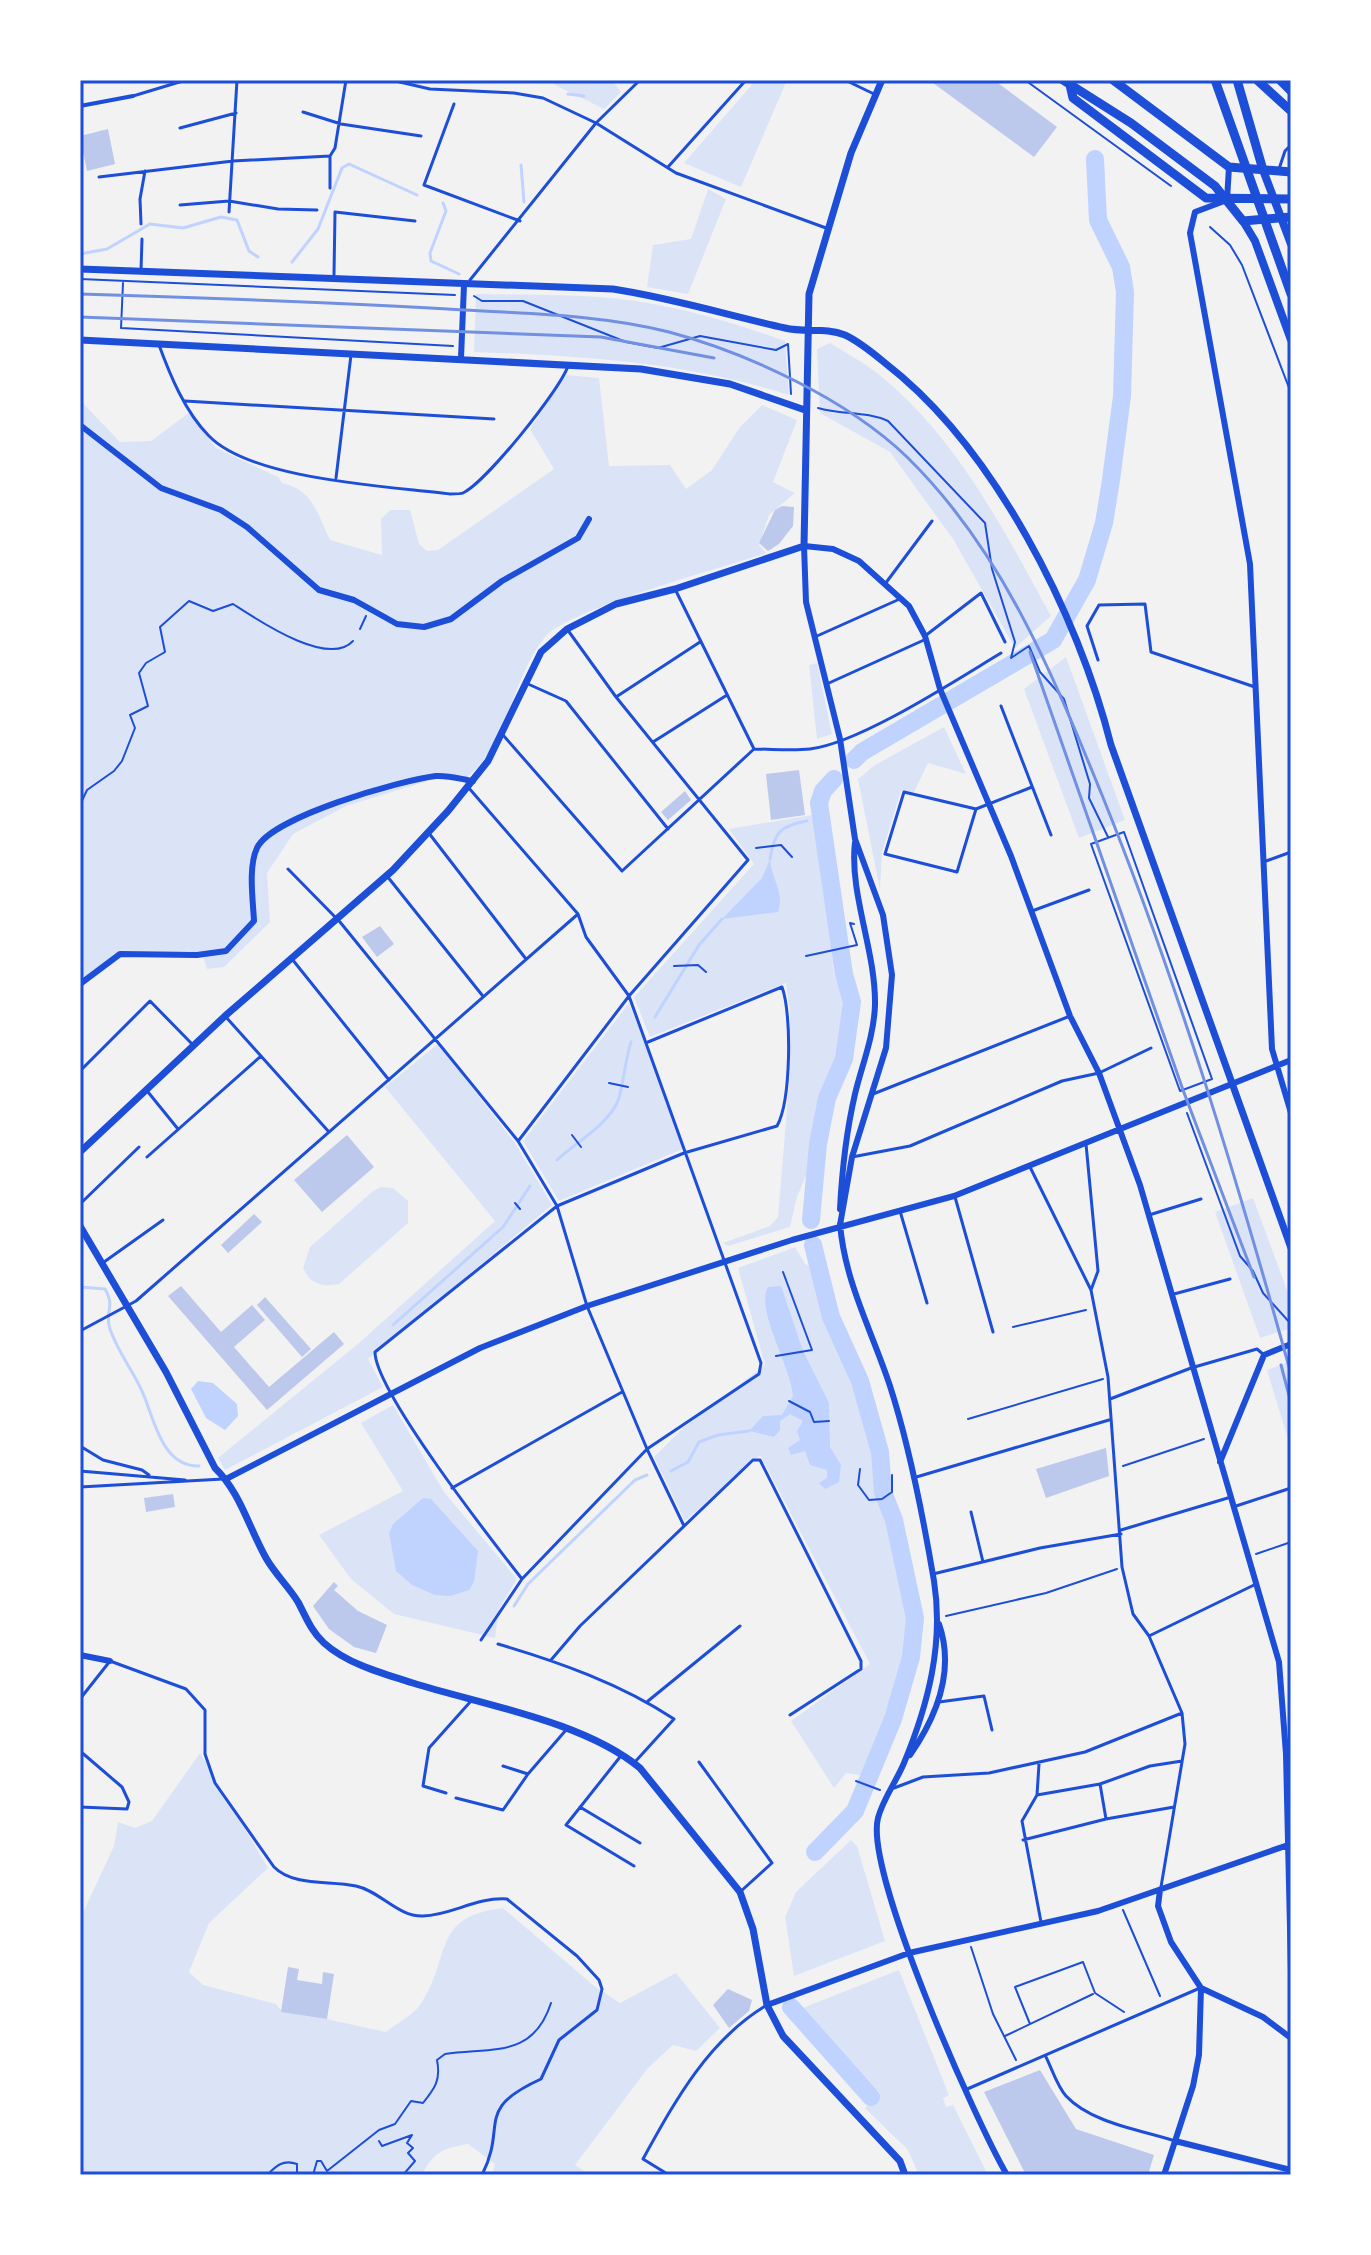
<svg xmlns="http://www.w3.org/2000/svg" width="1371" height="2255" viewBox="0 0 1371 2255" font-family="'Public Sans',sans-serif">
<style>
.green{fill:#dbe4f7}
.water{fill:#bfd3fe}
.lines{fill:none;stroke-linecap:round;stroke-linejoin:round}
.stream{stroke:#bfd3fe;stroke-width:3}
.river{stroke:#bfd3fe;stroke-width:18}
.building{fill:#bdc9ec}
.path{stroke:#1d4ed8;stroke-width:2}
.service{stroke:#1d4ed8;stroke-width:3}
.pedestrian{stroke:#1d4ed8;stroke-width:4}
.minor{stroke:#1d4ed8;stroke-width:6}
.tertiary{stroke:#1d4ed8;stroke-width:7}
.secondary{stroke:#1d4ed8;stroke-width:8}
.primary{stroke:#1d4ed8;stroke-width:9}
.trunk{stroke:#1d4ed8;stroke-width:9}
.rail{stroke:#7290e2;stroke-width:3}
.neatline{fill:none;stroke:#1d4ed8;stroke-width:3}
</style>
<rect width="100%" height="100%" fill="#f2f2f2"/>
<path class="green" d="M554,80H612L621,92L604,109L553,84Z
M756,80H787L741,187L684,163Z
M708,189L726,199L688,294L647,287L653,245L691,239Z
M476,294C521,295 567,294 612,298C671,304 729,321 785,341L789,395C685,362 582,356 474,352Z
M830,343C846,353 863,362 877,373C956,436 1004,530 1051,616L1015,648L953,539L890,452L820,413L817,349Z
M566,375L599,378L609,466L670,465L686,489L712,470L740,427L762,405L797,420L773,482L795,493L769,515L759,545L766,553C725,567 568,609 545,637C510,680 508,749 461,782L441,777L346,806L293,834L267,873L270,922L224,967L207,969L203,957L190,951L125,955L80,987V400L120,442L151,441L190,412L216,448L278,477L282,483C314,490 317,514 330,540L382,555L381,519L390,510H410L419,544L427,551L438,550L554,469L530,429Z
M1066,657L1125,820L1079,838L1024,689Z
M817,663L832,734L817,739L809,665Z
M944,727L966,774L928,763L914,792L901,791L882,852L880,890L858,779L875,765Z
M818,814L834,973L844,1004L838,1055L824,1097L827,1113L824,1132L797,1197L790,1227L728,1246L723,1243L770,1226L778,1217L790,1072V1012L786,983L650,1037L634,997L754,864L729,829Z
M629,1003L685,1148L559,1201L523,1141Z
M438,1044L515,1143L552,1205L368,1359L383,1387L225,1470L218,1458L359,1343L495,1221L385,1087Z
M381,1187L393,1188L408,1201V1223L339,1284C322,1287 311,1285 303,1268L310,1247L373,1191Z
M1253,1198L1291,1301V1328L1260,1338L1215,1212Z
M795,1247L805,1264L810,1266L829,1328L850,1377L873,1455L875,1483L887,1515L910,1615L906,1659L893,1699L860,1775L846,1773L834,1788L791,1721L870,1664L760,1455L685,1521L654,1457L683,1428L765,1365L738,1268Z
M1291,1361V1449L1267,1370Z
M393,1405L444,1492L517,1579L499,1609L495,1638L394,1614L351,1579L319,1535L403,1491L361,1423Z
M200,1753L268,1868L209,1923L189,1972L203,1985L276,2004L280,2009L386,2032C396,2024 413,2015 420,2005C453,1956 430,1917 503,1908L593,1985L620,2003L676,1973L720,2028L696,2051L673,2045L648,2068L575,2165L590,2175H492L495,2164L468,2144C444,2148 433,2152 422,2175H80V1919L114,1846L118,1822L135,1828L152,1821Z
M851,1840L857,1846L885,1941L794,1976L785,1917L796,1892Z
M899,1970L949,2095L943,2098L946,2107L953,2105L988,2175H919L908,2150L865,2108L880,2093L800,2009Z"/>
<path class="water" d="M770,859C771,879 785,891 778,912L722,919L762,878Z
M781,1286L803,1351L829,1403L830,1447L841,1465L839,1482L825,1489L819,1483L827,1478V1470L810,1465L805,1451L791,1455L788,1448L800,1440L797,1431L803,1421L790,1414L780,1421V1430L774,1437L749,1431L763,1416L782,1415L793,1396C790,1364 755,1309 768,1287Z
M198,1381L213,1383L237,1404L238,1416L225,1430L206,1418L191,1389Z
M423,1498L431,1499L478,1551L474,1582L469,1590L451,1596L435,1595L412,1585L396,1571L389,1533L393,1524Z"/>
<g class="lines">
<path class="stream" d="M568,94L584,96
M521,165L524,202
M443,203L446,211L430,253L431,261L459,274
M80,254L107,249L150,224L183,228L221,217L237,220L249,251L258,257
M292,262L318,229L342,168L349,164L417,195
M770,859C774,832 780,826 807,821
M655,1017L699,945L722,919
M557,1160C575,1143 611,1123 619,1098C624,1080 625,1061 631,1042
M80,1287L105,1289C116,1308 104,1311 110,1329C117,1350 131,1368 141,1389C154,1415 160,1467 199,1466
M393,1325L503,1227L530,1186
M671,1471L688,1462L699,1442L718,1435L749,1431
M514,1606L528,1584L635,1480L647,1475"/>
<path class="river" d="M854,760L862,752L1053,640L1087,580L1104,523L1111,480L1122,396L1125,292L1121,267L1098,220L1095,159
M811,1220L818,1144L827,1098L844,1059L852,1002L844,974L819,803L823,791L834,779
M813,1245L831,1317L860,1381L880,1452L883,1492L894,1520L915,1618L911,1657L893,1719L855,1811L815,1852
M791,2007L871,2097"/>
</g>
<path class="building" d="M929,80H994L1057,127L1034,157Z
M108,129L115,164L87,171L80,136Z
M782,506L794,507L793,526L779,544L768,551L759,543L775,510Z
M799,770L805,815L771,820L766,774Z
M685,791L691,800L668,820L661,812Z
M380,926L394,944L377,957L362,937Z
M347,1135L374,1167L322,1212L294,1180Z
M254,1214L262,1222L228,1253L221,1245Z
M181,1286L221,1332L252,1305L265,1320L234,1347L269,1387L334,1332L344,1344L267,1410L168,1296Z
M265,1297L311,1349L302,1357L257,1305Z
M1106,1448L1109,1476L1046,1498L1036,1469Z
M173,1494L175,1507L146,1512L144,1498Z
M334,1582L338,1586L334,1590L358,1611L387,1625L376,1653L354,1647L329,1629L313,1606Z
M288,1967L299,1969L297,1980L322,1984L323,1972L334,1974L327,2019L281,2012Z
M728,1989L752,2000L749,2011L729,2028L713,2005Z
M1040,2070L1076,2129L1154,2155L1148,2175H1026L984,2092Z"/>
<g class="lines">
<path class="path" d="M1025,80L1171,186
M1210,227L1230,245L1242,265L1291,393
M80,279L455,295
M123,283L121,328L453,346
M474,296L482,301H523L626,342L658,348L700,336L776,350L788,344L791,394
M818,408C842,415 866,411 888,421L985,523L992,569L1015,642L1011,658L1029,646L1040,672L1064,699L1090,784L1089,798L1108,837
M360,629L366,616
M80,805L87,790L114,771L122,761L135,728L130,715L148,706L139,673L146,663L165,652L160,627L189,601L213,611L233,604C258,620 328,668 353,641
M1124,832L1212,1079L1180,1091L1091,844Z
M756,848L781,845L792,857
M806,956L857,945L850,923L854,924
M674,966L698,965L706,972
M609,1083L628,1087
M1187,1113L1240,1256L1253,1271L1263,1293L1291,1324
M572,1135L581,1147
M515,1203L520,1209
M1013,1327L1086,1310
M776,1356L812,1350L783,1272
M789,1401L810,1412L814,1422L829,1421
M968,1419L1103,1379
M1123,1466L1204,1439
M860,1469L858,1485L869,1500L882,1499L892,1492V1475
M1256,1554L1291,1542
M946,1616L1046,1593L1117,1569
M856,1781L880,1790
M1123,1910L1160,1996
M971,1947L993,2014L1016,2060
M1030,2024L1015,1987L1083,1962L1095,1993L1124,2012
M1005,2036L1093,1994
M379,2141L382,2146L412,2135L407,2143L413,2148L408,2153L415,2161L403,2175
M267,2175C276,2166 283,2159 297,2164V2175
M313,2175L317,2161H321L327,2171L379,2130L395,2124L411,2101L423,2103C435,2088 441,2080 437,2060L445,2054C491,2047 533,2059 551,2003"/>
<path class="service" d="M391,80L430,89L514,93L543,98L596,123L676,173L826,228
M845,80L874,94
M133,96L186,80
M454,104L424,185L520,221
M303,112L341,124L421,136
M180,128L236,113
M668,167L746,80
M1279,169L1285,151L1291,145
M99,177L233,161L330,156
M330,188V156L335,148L346,80
M180,205L229,201L278,209L317,210
M229,212L237,80
M141,224L140,199L145,171
M141,271L142,239
M334,275L335,212L415,221
M470,280L596,123L640,80
M159,345C170,375 185,412 209,436C252,480 387,486 450,494C452,494 461,494 463,493C486,482 560,390 568,366
M185,401L494,419
M336,478L351,355
M885,584L932,521
M676,591L754,749
M817,636L902,598
M925,636L981,593L1005,642
M1098,660L1087,626L1099,605L1145,604L1151,652L1255,687
M829,683L924,640
M528,684L566,701L668,829
M616,697L700,642
M1001,706L1051,835
M503,735L622,871L754,749C772,749 792,751 810,749C860,743 956,680 1001,653
M653,742L727,695
M468,787L578,914L586,937L629,996L761,1363L759,1374L647,1449L522,1579L481,1640
M976,809L904,792L885,854L957,872L976,809L1032,787
M428,832L526,959
M1266,861L1291,852
M288,869L340,922L518,1141L557,1206L587,1306L647,1449L684,1526
M387,876L482,995
M1032,911L1089,890
M292,959L389,1080
M225,1016L329,1132
M80,1071L150,1001L193,1045
M148,1092L178,1129
M873,1094L1070,1016
M519,1140L629,996L748,860L616,697L567,629
M1086,1144L1098,1271L1091,1290
M147,1157L261,1056
M852,1157L910,1146L1062,1081L1099,1073L1151,1048
M1030,1167L1091,1290L1108,1377L1122,1567L1133,1614L1149,1636L1182,1713L1185,1744L1161,1887
M955,1197L993,1332
M80,1204L139,1147
M900,1211L927,1303
M1149,1215L1201,1199
M104,1262L163,1220
M1174,1294L1230,1279
M80,1331L136,1301L578,914
M1110,1399L1191,1368L1257,1349L1264,1355
M80,1446L103,1460L142,1470L149,1475
M80,1471L185,1480
M913,1478L1109,1420
M80,1487L223,1479
M452,1488L622,1392
M1233,1507L1291,1488
M971,1512L983,1562
M1121,1530L1231,1497
M933,1574L1040,1548L1121,1534
M522,1579C493,1542 375,1391 375,1352L557,1206L684,1153L777,1126C791,1101 792,1014 782,987L648,1042
M1149,1636L1254,1585
M498,1644C559,1662 621,1684 674,1719L634,1763
M551,1660L580,1626L753,1460H760L861,1661V1669L790,1715
M80,1699L110,1661L186,1689L205,1710V1754L215,1783L274,1867C294,1887 330,1880 356,1886C380,1891 398,1917 423,1916C452,1915 476,1897 507,1899L577,1956L599,1980L602,1989L597,2010L559,2040L541,2079C473,2110 508,2124 482,2175
M648,1701L740,1626
M939,1702L984,1696L992,1730
M80,1751L122,1787L129,1802L127,1809L80,1807
M620,1757L566,1825L634,1866
M699,1762L772,1863L740,1892
M1039,1764L1037,1795L1022,1821L1041,1922
M503,1766L528,1774
M894,1788L923,1777L989,1773L1085,1752L1182,1713
M446,1793L423,1786L429,1748L471,1701
M1037,1795L1100,1784
M456,1798L503,1810L528,1774L566,1730
M580,1807L640,1843
M1106,1819L1100,1784L1150,1766L1182,1761
M1023,1840L1106,1819L1174,1807
M1046,2057C1052,2069 1057,2086 1066,2096C1091,2123 1141,2130 1175,2141
M965,2090L1200,1988
M669,2175L643,2159C675,2101 708,2040 767,2005"/>
<path class="pedestrian" d="M80,106L133,96"/>
<path class="minor" d="M1229,167L1227,200L1195,212L1190,233L1250,564L1272,1049L1291,1113
M461,358L464,285
M80,425L161,488L221,510L247,527L319,590L354,600L397,624L424,627L451,619L502,581L578,538L589,519
M80,984L120,954L197,955L226,951L254,921C253,900 248,867 257,848C271,817 401,780 436,776C447,775 461,779 473,781
M840,1209C842,1170 846,1133 855,1094C862,1065 874,1036 875,1005C876,951 849,894 855,842
M840,1224C845,1283 872,1331 890,1386C910,1448 923,1516 934,1581C944,1644 928,1705 904,1763C896,1782 883,1799 878,1818C864,1871 976,2122 1007,2175
M840,1225L852,1157L886,1048L892,975L883,915L855,839L840,739L806,602L804,546L833,549L859,561L909,606L925,636L940,689L1011,856L1070,1016L1099,1073L1140,1185L1279,1662L1286,1754L1291,1971
M1220,1462L1264,1355L1291,1344
M226,1479L480,1348L587,1306L792,1240L954,1196L1291,1060
M80,1655L110,1661
M910,1755C937,1716 955,1670 939,1624
M1160,1890L1158,1906L1171,1942L1201,1988L1263,2017L1291,2038
M767,2005L909,1953L1098,1911L1291,1844
M1175,2141L1291,2170
M1164,2175L1193,2086L1199,2055L1201,1988"/>
<path class="tertiary" d="M80,269L613,289C672,298 727,315 785,328C805,333 825,327 845,335C860,342 873,353 885,363C994,447 1078,614 1111,745L1291,1248
M80,340L641,369L730,384L805,410
M80,1152L225,1016L393,870L448,811L488,761L541,652L567,629L616,604L675,589L804,546L809,294L851,153L882,80
M80,1226L166,1372L215,1468C240,1492 249,1528 266,1558C275,1574 289,1587 298,1602C306,1617 311,1631 324,1643C347,1664 384,1674 413,1683C483,1705 583,1721 640,1768L740,1892L753,1929L767,2005L783,2036L900,2161L905,2175"/>
<path class="secondary" d="M1263,170L1291,244
M1243,221L1255,241L1291,340"/>
<path class="primary" d="M1063,80L1131,123L1215,186L1243,221L1291,217
M1113,80L1229,167L1291,172
M1070,85L1073,98L1206,198L1291,199"/>
<path class="trunk" d="M1215,80L1291,294
M1237,80L1263,170
M1257,80L1291,111
M1280,80L1291,91"/>
<path class="rail" d="M80,294C208,298 336,302 464,310C531,314 603,315 669,332C748,353 848,400 907,457C1003,551 1052,673 1102,795C1178,983 1237,1179 1291,1374
M80,317L601,337L714,358
M1030,652L1183,1090L1254,1277
M1281,1365L1291,1403"/>
</g>
<rect width="1371" height="2255" fill="none" stroke="#ffffff" stroke-width="164"/>
<rect x="82" y="82" width="1207" height="2091" class="neatline"/>
</svg>
